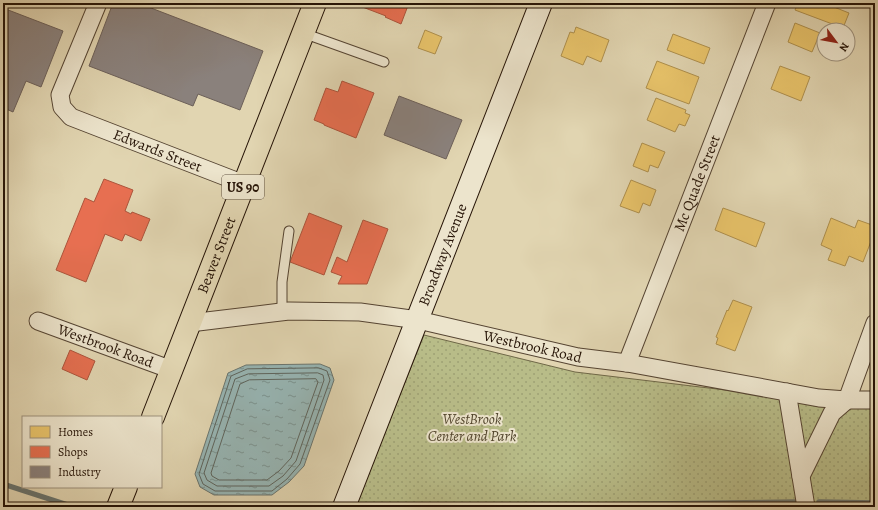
<svg xmlns="http://www.w3.org/2000/svg" width="878" height="510" viewBox="0 0 878 510" font-family="Alegreya,serif">
<style>
.grass{fill:url(#grass-dots);stroke:#6f6848}
.water{fill:url(#water-ripples);stroke:#6a756f}
.homes{fill:#e9c46a;stroke:#ae8f4c}
.shops{fill:#e76f51;stroke:#ad543b}
.industry{fill:#8a817c;stroke:#6c6059}
.lines{fill:none;stroke-linecap:round;stroke-linejoin:round}
.shore{stroke:#5e655e;stroke-width:1}
.stream{stroke:#6a756f;stroke-width:5.5}
.lane-casing{stroke:#554432;stroke-width:11}
.street-casing{stroke:#554432;stroke-width:19}
.secondary-casing{stroke:#261407;stroke-width:24}
.primary-casing{stroke:#261407;stroke-width:24}
.lane{stroke:#ece4cc;stroke-width:9}
.street{stroke:#ece4cc;stroke-width:17}
.secondary{stroke:#ece4cc;stroke-width:22}
.primary{stroke:#e1d5b1;stroke-width:22}
.labels{text-anchor:middle;dominant-baseline:central;stroke-width:4;stroke-linejoin:round;paint-order:stroke}
.shield{fill:#ece4cc;stroke:#615242;stroke-width:1}
.shield-label{font-size:14px;font-weight:bold;fill:#261407}
.street-label{font-size:15px;fill:#261407;stroke:#ece4cc}
.park-label{font-size:15px;font-style:italic;fill:#52462e;stroke:#ece4cc}
</style>
<defs>
<pattern id="grass-dots" width="8" height="8" patternUnits="userSpaceOnUse"><rect width="8" height="8" fill="#b8bc88"/><path d="M2 2h.1M6 6h.1" fill="none" stroke="#9ea174" stroke-width="1.8" stroke-linecap="round"/></pattern>
<pattern id="water-ripples" width="26" height="14" patternUnits="userSpaceOnUse"><rect width="26" height="14" fill="#97b6b5"/><path d="M2 4q2-2 4 0t4 0M15 11q2-2 4 0t4 0" fill="none" stroke="#7b9391"/></pattern>
</defs>
<rect width="100%" height="100%" fill="#e1d5b1"/>
<filter id="stains"><feTurbulence type="fractalNoise" baseFrequency=".005" numOctaves="4"/><feColorMatrix values="0 0 0 0 .2 0 0 0 0 .09 0 0 0 0 .02 0 0 0 .5 -.17"/></filter>
<radialGradient id="worn" r=".72"><stop offset=".6" stop-color="#630" stop-opacity="0"/><stop offset="1" stop-color="#630" stop-opacity=".3"/></radialGradient>
<path class="grass" d="M424,335L575,372L742,392L875,406V507H355Z"/>
<path class="water" d="M320,364L330,368L334,380L304,466L289,482L272,495H214L200,487L195,474L228,373L246,365Z"/>
<path class="homes" d="M798,3H824L849,13L843,28L795,10Z
M795,23L820,33L812,52L788,42Z
M576,27L609,40L601,62L587,56L583,65L561,56L570,32L574,33Z
M425,30L442,37L435,54L418,48Z
M673,34L710,48L704,64L667,50Z
M657,61L699,77L689,104L646,88Z
M780,66L810,77L801,101L771,89Z
M656,98L686,110L685,113L690,115L685,126L679,124L675,132L647,120Z
M642,143L665,152L658,168L650,165L648,172L633,166Z
M631,180L656,190L650,206L643,203L639,213L620,206Z
M723,208L765,223L756,247L715,230Z
M831,218L855,228L858,220L875,226V231L863,262L849,256L845,266L828,260L832,250L821,245Z
M733,300L752,307L735,351L716,344L718,338L716,337L727,310L728,311Z"/>
<path class="shops" d="M352,3H409L401,24L385,17L386,16Z
M342,81L374,93L356,138L324,125V124L314,120L326,88L338,92Z
M104,179L133,190L125,211L131,214L132,212L150,219L141,241L125,234L122,241L105,234L86,282L56,270L85,198L94,202Z
M309,213L342,226L324,275L290,262Z
M363,220L388,229L367,284H338L342,276L331,272L337,257L347,262Z
M70,350L95,361L87,380L62,369Z"/>
<path class="industry" d="M113,3H138L263,51L240,110L198,94L193,106L89,66Z
M3,8L63,31L41,87L26,81L13,112L4,108L3,111Z
M399,96L462,120L446,159L384,135Z"/>
<g class="lines">
<path class="shore" d="M319,368L327,371L330,380L300,464L287,479L272,491H215L203,484L199,474L231,376L247,369Z
M318,373L323,375L324,380L296,461L283,476L269,486H217L207,480L204,473L235,379L248,374Z
M316,379L318,382L291,458L279,471L267,480H219L212,476L211,473L240,384L249,380Z"/>
<path class="stream" d="M3,484L74,507
M819,502L875,503
M490,507L499,506L797,502"/>
<defs>
<path id="lane" d="M303,33L384,62
M282,312V282L289,231"/>
<g id="street">
<path id="s1" d="M98,3L60,95L62,107L71,117L244,184"/>
<path id="s2" d="M38,321L172,370"/>
<path id="s3" d="M190,323L289,311L360,312L418,320L578,357L627,363L819,398L847,400H875"/>
<path id="s4" d="M627,363L767,3"/>
<path d="M787,392L806,507"/>
<path d="M801,476L832,413L847,400L875,323"/>
</g>
<g id="secondary">
<path id="s5" d="M344,507L541,3"/>
</g>
<g id="primary">
<path id="s6" d="M153,417L315,3"/>
<path d="M118,507L126,487"/>
</g>
</defs>
<use href="#lane" class="lane-casing"/>
<use href="#street" class="street-casing"/>
<use href="#secondary" class="secondary-casing"/>
<use href="#primary" class="primary-casing"/>
<use href="#lane" class="lane"/>
<use href="#street" class="street"/>
<use href="#secondary" class="secondary"/>
<use href="#primary" class="primary"/>
</g>
<g class="labels">
<rect class="shield" x="222" y="175" width="42" height="24" rx="3"/>
<g class="shield-label">
<text x="243" y="187">US 90</text>
</g>
<g class="street-label">
<text stroke="none"><textPath href="#s1" startOffset="218">Edwards Street</textPath></text>
<text stroke="none"><textPath href="#s4" startOffset="193">Mc Quade Street</textPath></text>
<text stroke="none"><textPath href="#s6" startOffset="174">Beaver Street</textPath></text>
<text stroke="none"><textPath href="#s5" startOffset="271">Broadway Avenue</textPath></text>
<text stroke="none"><textPath href="#s2" startOffset="72">Westbrook Road</textPath></text>
<text stroke="none"><textPath href="#s3" startOffset="347">Westbrook Road</textPath></text>
</g>
<g class="park-label">
<text x="472" y="419">WestBrook<tspan x="472" dy="17">Center and Park</tspan></text>
</g>
</g>
<rect width="878" height="510" fill="none" stroke="#e1d5b1" stroke-width="16"/>
<rect x="4" y="4" width="870" height="502" fill="none" stroke="#261407" stroke-width="2"/>
<rect x="8" y="8" width="862" height="494" fill="none" stroke="#261407"/>
<rect x="22" y="416" width="140" height="72" fill="#ece4cc" stroke="#9d917d"/>
<rect x="30" y="426" width="20" height="12" fill="#e9c46a" stroke="#9d917d"/>
<text x="58" y="436" font-size="12" fill="#261407">Homes</text>
<rect x="30" y="446" width="20" height="12" fill="#e76f51" stroke="#9d917d"/>
<text x="58" y="456" font-size="12" fill="#261407">Shops</text>
<rect x="30" y="466" width="20" height="12" fill="#8a817c" stroke="#9d917d"/>
<text x="58" y="476" font-size="12" fill="#261407">Industry</text>
<g transform="translate(836 42) rotate(122)"><circle r="19" fill="#ece4cc" stroke="#9d917d"/>
<path d="M0-3L7 15L0 10L-7 15Z" fill="#8f2418"/>
<text y="-6" font-size="11" font-weight="bold" text-anchor="middle" fill="#261407">N</text>
</g>
<rect width="100%" height="100%" filter="url(#stains)"/>
<rect width="100%" height="100%" fill="url(#worn)"/>
</svg>
